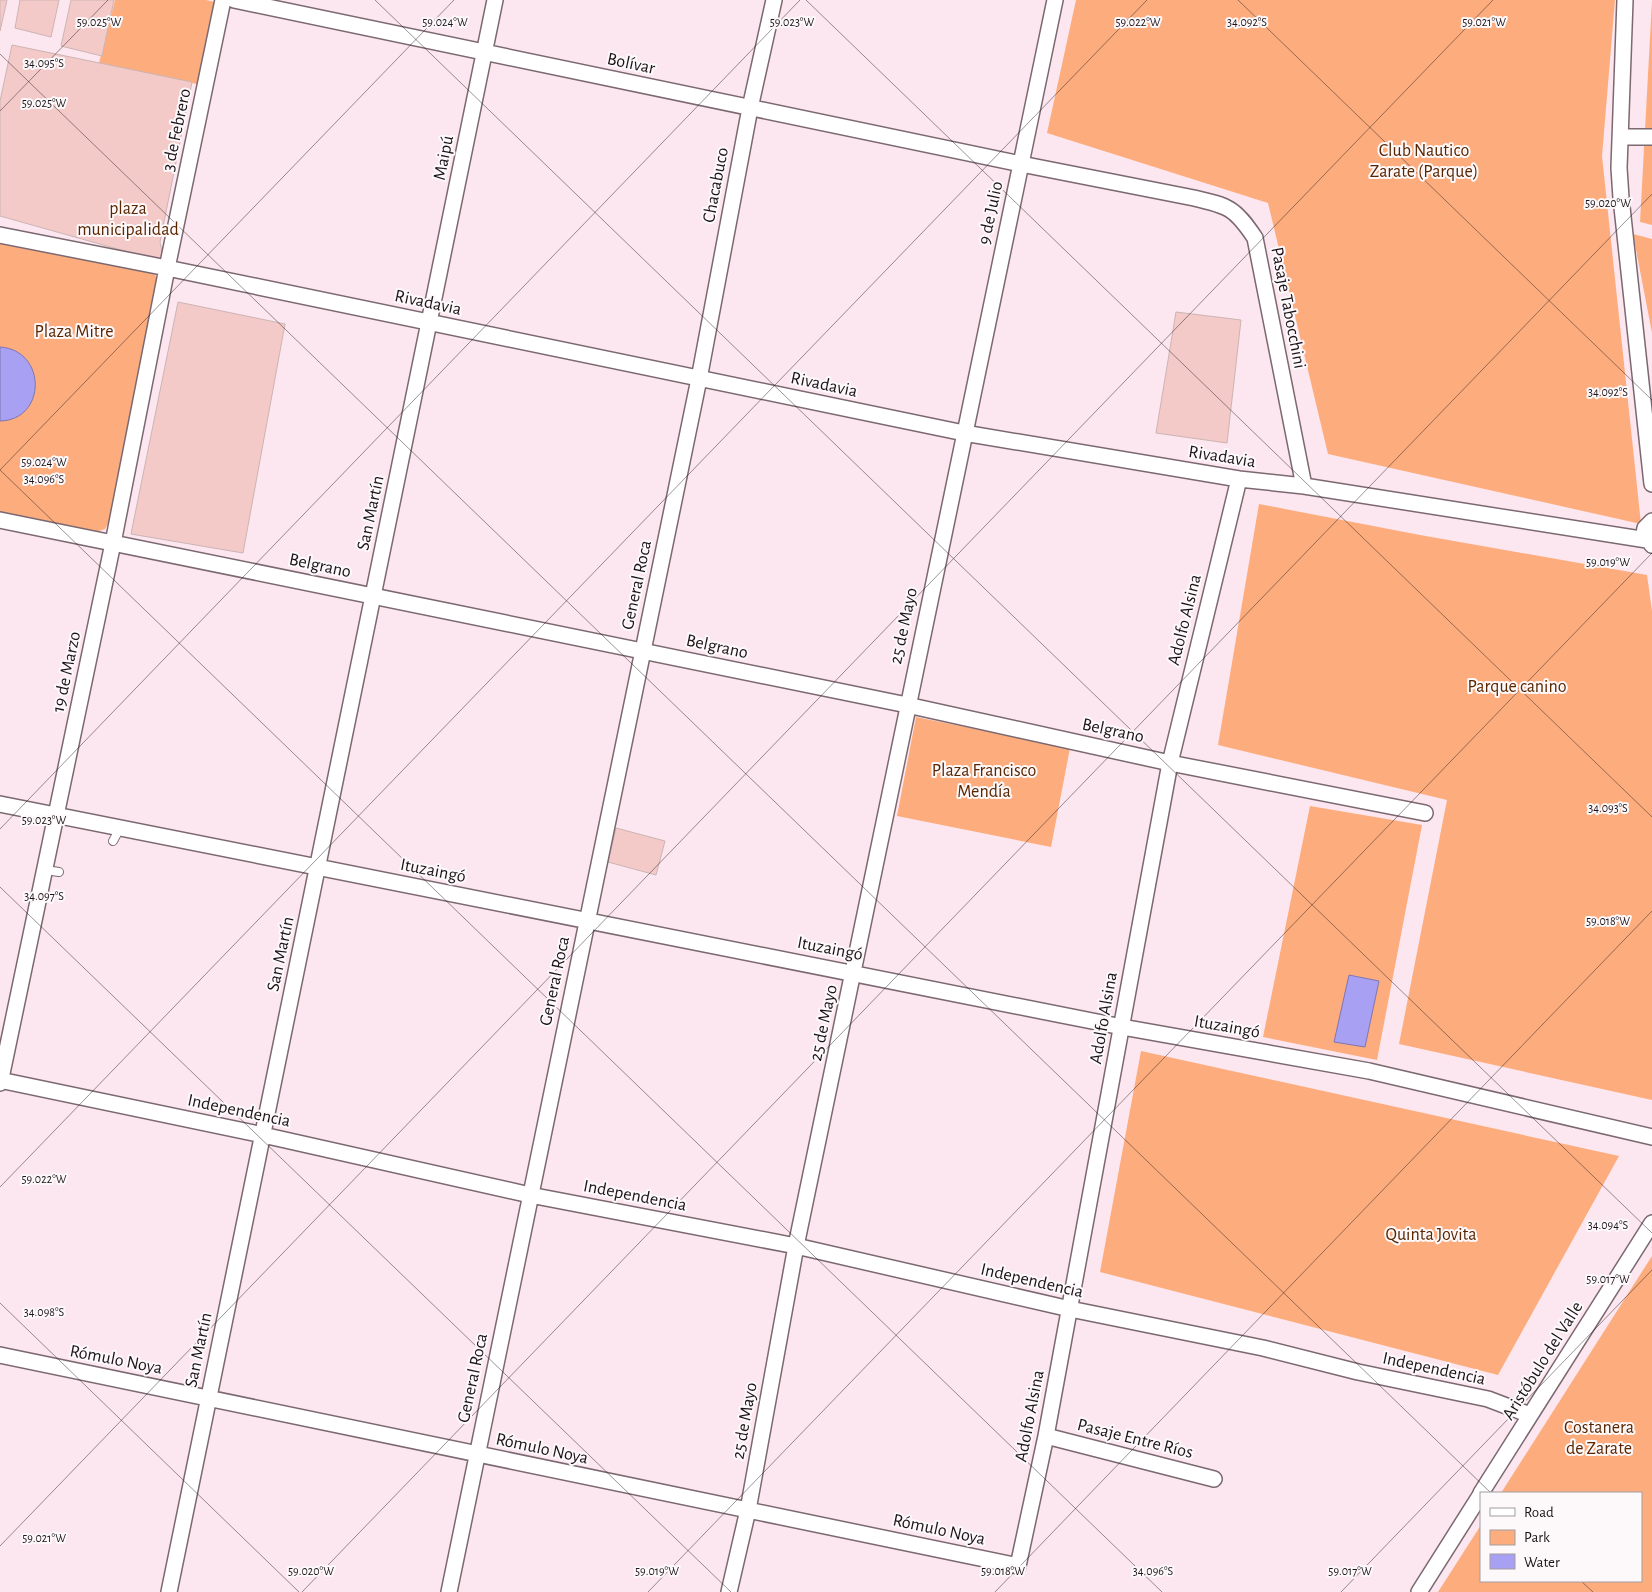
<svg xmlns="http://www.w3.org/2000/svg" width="1652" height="1592" viewBox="0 0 1652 1592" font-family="'Alegreya Sans',sans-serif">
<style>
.green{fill:#fdad7d}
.water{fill:#a8a0f3;stroke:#7e76b1}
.building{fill:#f4cac9;stroke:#ccb4b3}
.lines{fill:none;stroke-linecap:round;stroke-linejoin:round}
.lane-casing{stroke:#7b6870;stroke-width:10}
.street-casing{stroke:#7b6870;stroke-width:18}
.lane{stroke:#fff;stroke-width:8}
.street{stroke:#fff;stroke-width:15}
.ticks{fill:none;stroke:#1b1317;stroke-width:1;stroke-opacity:0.45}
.labels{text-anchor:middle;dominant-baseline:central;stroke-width:4;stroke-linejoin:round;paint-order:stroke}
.street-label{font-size:18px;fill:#1b1317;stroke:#fdf9fb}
.park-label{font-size:18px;fill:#592600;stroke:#fdf9fb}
.ticks-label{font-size:12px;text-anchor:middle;fill:#1b1317;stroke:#fdf9fb;stroke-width:4;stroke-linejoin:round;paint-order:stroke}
</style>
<rect width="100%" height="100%" fill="#fce6ef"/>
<path class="green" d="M115,0H206L219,3L201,85L99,63Z
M1076,0H1615L1602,156L1641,524L1328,454L1268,203L1047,133Z
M1652,1V225L1640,222Z
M1633,234L1652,239V333Z
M0,242L151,271L157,277L159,287L109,522L105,529L96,532L0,513Z
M1259,504L1420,535L1647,575L1652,611V1100L1399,1044L1447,800L1218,745Z
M916,717L1070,748L1051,847L897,816Z
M1310,806L1422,825L1377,1060L1263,1037Z
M1141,1051L1619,1156L1498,1375L1100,1272Z
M1652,1256V1592H1438L1481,1525V1581H1641V1493H1501Z"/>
<path class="water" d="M0,347C47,350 47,420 0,421Z
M1349,975L1379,981L1365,1047L1334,1042Z"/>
<path class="building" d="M0,0H7L0,31Z
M20,0H59L51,37L15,28Z
M71,0H114L102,56L61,46Z
M12,45L192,82L160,242L164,262L0,216V101Z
M178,302L285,324L243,553L131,534Z
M1176,312L1241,320L1227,443L1156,433Z
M616,828L665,841L656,875L608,862Z"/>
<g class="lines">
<defs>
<path id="lane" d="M113,841L120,828
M45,870L59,872"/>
<path id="street" d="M234,0L1021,164L1194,198C1229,206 1235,208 1255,238L1304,486
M1625,0L1619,168L1621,198L1652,484
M1621,137H1652
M0,235L167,268L964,433L1239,479L1304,486L1647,540
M0,520L907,705L1170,763L1425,813
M1652,521L1645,528L1644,534L1652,545
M0,804L1122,1027L1369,1071L1652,1137
M0,1080L263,1135L530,1195L796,1246L1070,1309L1263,1348L1358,1372L1488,1399L1530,1415
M0,1083L113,543L167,268L223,0
M0,1355L1018,1566L1046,1436L1170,763L1239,479
M1046,1436L1214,1479
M1481,1493L1652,1223
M169,1592L495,0
M449,1592L699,379L750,108L774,0
M729,1592L748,1510L796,1246L1055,0
M1419,1592L1481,1494"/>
</defs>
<use href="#lane" class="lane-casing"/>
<use href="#street" class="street-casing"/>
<use href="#lane" class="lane"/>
<use href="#street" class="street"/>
</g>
<path class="ticks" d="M375,0L1652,1233M806,0L1652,817M1238,0L1652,400M0,54L1491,1493M0,111L108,0M0,470L454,0M0,470L1162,1592M0,829L800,0M0,887L731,1592M0,1187L1147,0M0,1303L299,1592M0,1546L1493,0M1581,1581L1593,1592M302,1592L1652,194M648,1592L1652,553M995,1592L1652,911M1341,1592L1652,1270"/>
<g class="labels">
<g class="street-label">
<text transform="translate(631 64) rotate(12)">Bolívar</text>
<text transform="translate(177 130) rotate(-78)">3 de Febrero</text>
<text transform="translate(444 158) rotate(-79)">Maipú</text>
<text transform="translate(716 185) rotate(-79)">Chacabuco</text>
<text transform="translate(991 213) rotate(-78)">9 de Julio</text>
<text transform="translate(428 303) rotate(12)">Rivadavia</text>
<text transform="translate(1288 308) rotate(79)">Pasaje Tabocchini</text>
<text transform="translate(824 385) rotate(12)">Rivadavia</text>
<text transform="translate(1222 457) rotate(9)">Rivadavia</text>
<text transform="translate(371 513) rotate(-78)">San Martín</text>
<text transform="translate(320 566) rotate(12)">Belgrano</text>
<text transform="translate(637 585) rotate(-78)">General Roca</text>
<text transform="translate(1185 620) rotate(-76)">Adolfo Alsina</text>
<text transform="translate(904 626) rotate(-78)">25 de Mayo</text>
<text transform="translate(717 647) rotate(12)">Belgrano</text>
<text transform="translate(67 672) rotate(-78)">19 de Marzo</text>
<text transform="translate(1113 731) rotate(12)">Belgrano</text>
<text transform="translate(433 871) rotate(11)">Ituzaingó</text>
<text transform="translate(830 949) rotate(11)">Ituzaingó</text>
<text transform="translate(281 954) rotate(-78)">San Martín</text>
<text transform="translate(555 981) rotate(-78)">General Roca</text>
<text transform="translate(1104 1018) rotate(-80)">Adolfo Alsina</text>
<text transform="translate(824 1023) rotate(-78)">25 de Mayo</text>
<text transform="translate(1227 1027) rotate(10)">Ituzaingó</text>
<text transform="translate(239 1111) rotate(12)">Independencia</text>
<text transform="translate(635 1196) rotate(11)">Independencia</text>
<text transform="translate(1032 1281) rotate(13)">Independencia</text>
<text transform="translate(199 1350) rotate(-78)">San Martín</text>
<text transform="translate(116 1360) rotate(11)">Rómulo Noya</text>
<text transform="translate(1543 1361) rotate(-58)">Aristóbulo del Valle</text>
<text transform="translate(1434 1369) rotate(12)">Independencia</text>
<text transform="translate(473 1378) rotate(-78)">General Roca</text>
<text transform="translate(1030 1416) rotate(-79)">Adolfo Alsina</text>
<text transform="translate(745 1421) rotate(-80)">25 de Mayo</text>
<text transform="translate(1135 1439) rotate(14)">Pasaje Entre Ríos</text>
<text transform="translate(542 1449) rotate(12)">Rómulo Noya</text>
<text transform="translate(939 1530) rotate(12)">Rómulo Noya</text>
</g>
<g class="park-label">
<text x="1424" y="151">Club Nautico<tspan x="1424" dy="21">Zarate (Parque)</tspan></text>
<text x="128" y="209">plaza<tspan x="128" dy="21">municipalidad</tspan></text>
<text x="74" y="332">Plaza Mitre</text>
<text x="1517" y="687">Parque canino</text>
<text x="984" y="771">Plaza Francisco<tspan x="984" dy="21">Mendía</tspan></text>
<text x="1431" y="1235">Quinta Jovita</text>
<text x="1599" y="1428">Costanera<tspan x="1599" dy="21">de Zarate</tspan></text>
</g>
</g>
<g class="ticks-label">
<text x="1247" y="26">34.092°S</text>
<text x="99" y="26">59.025°W</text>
<text x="445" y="26">59.024°W</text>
<text x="792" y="26">59.023°W</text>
<text x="1138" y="26">59.022°W</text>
<text x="1484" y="26">59.021°W</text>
<text x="44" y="67">34.095°S</text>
<text x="44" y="107">59.025°W</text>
<text x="1608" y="207">59.020°W</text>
<text x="1608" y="396">34.092°S</text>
<text x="44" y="466">59.024°W</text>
<text x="44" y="483">34.096°S</text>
<text x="1608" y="566">59.019°W</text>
<text x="1608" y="812">34.093°S</text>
<text x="44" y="824">59.023°W</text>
<text x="44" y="900">34.097°S</text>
<text x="1608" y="925">59.018°W</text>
<text x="44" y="1183">59.022°W</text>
<text x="1608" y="1229">34.094°S</text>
<text x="1608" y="1283">59.017°W</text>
<text x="44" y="1316">34.098°S</text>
<text x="44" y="1542">59.021°W</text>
<text x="311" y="1575">59.020°W</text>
<text x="657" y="1575">59.019°W</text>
<text x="1003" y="1575">59.018°W</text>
<text x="1350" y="1575">59.017°W</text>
<text x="1153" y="1575">34.096°S</text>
</g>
<rect x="1480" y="1492" width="162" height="90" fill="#fdf9fb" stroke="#a39da0"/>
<rect x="1490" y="1508" width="25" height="8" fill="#ffffff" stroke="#a39da0"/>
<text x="1524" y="1517" font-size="15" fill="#1b1317">Road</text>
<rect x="1490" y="1530" width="25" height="15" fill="#fdad7d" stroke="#a39da0"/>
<text x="1524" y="1542" font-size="15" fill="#1b1317">Park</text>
<rect x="1490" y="1554" width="25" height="15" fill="#a8a0f3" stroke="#a39da0"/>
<text x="1524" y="1567" font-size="15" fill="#1b1317">Water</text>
</svg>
